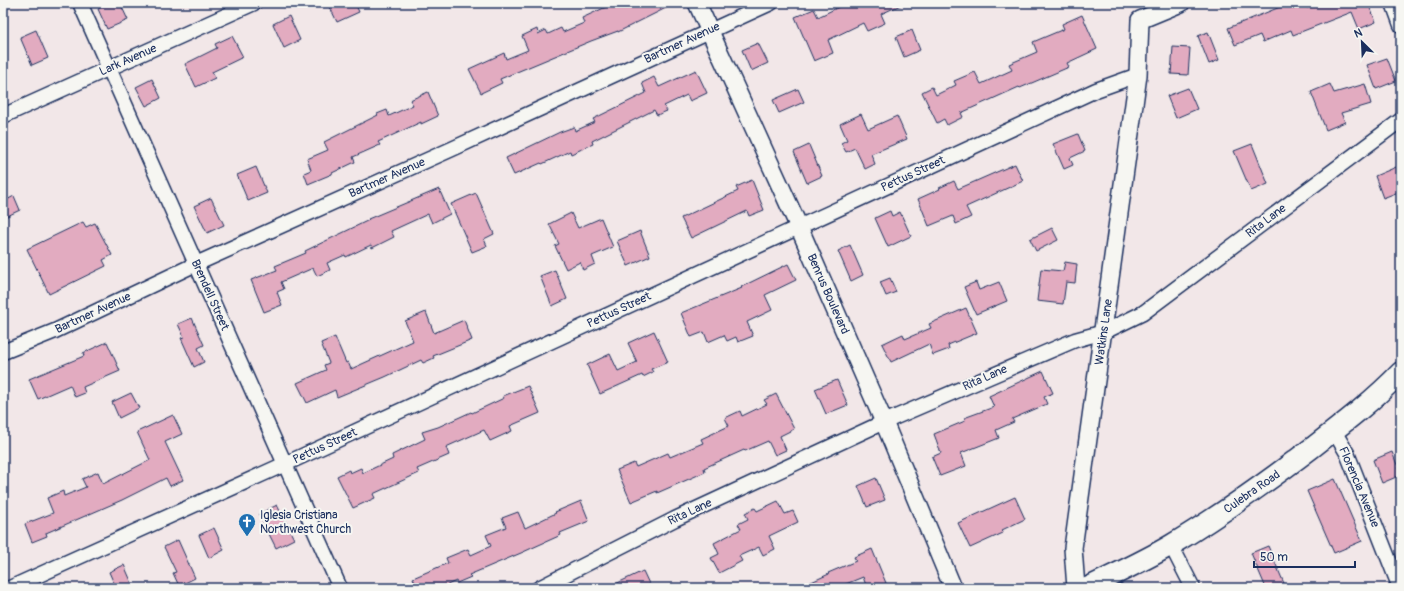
<svg xmlns="http://www.w3.org/2000/svg" width="1404" height="591" viewBox="0 0 1404 591" font-family="Pangolin,sans-serif">
<style>
.building{fill:#e2abc0;stroke:#1b2f5e}
.lines{fill:none;stroke-linecap:round;stroke-linejoin:round}
.minor-casing{stroke:#1b2f5e;stroke-width:17}
.tertiary-casing{stroke:#1b2f5e;stroke-width:20}
.secondary-casing{stroke:#1b2f5e;stroke-width:23}
.minor{stroke:#f6f6f2;stroke-width:14}
.tertiary{stroke:#f6f6f2;stroke-width:17}
.secondary{stroke:#f6f6f2;stroke-width:20}
.labels{text-anchor:middle;dominant-baseline:central;stroke-width:4;stroke-linejoin:round;paint-order:stroke}
.street-label{font-size:12px;fill:#1b2f5e;stroke:#f6f6f2}
.poi-label{font-size:12px;fill:#1b2f5e;stroke:#f6f6f2;text-anchor:start}
</style>
<rect width="100%" height="100%" fill="#f2e7e8"/>
<filter id="ink" filterUnits="userSpaceOnUse"><feTurbulence type="fractalNoise" baseFrequency=".025" numOctaves="2"/><feDisplacementMap in="SourceGraphic" scale="8" xChannelSelector="R" yChannelSelector="G"/><feConvolveMatrix kernelMatrix="1 2 1 2 8 2 1 2 1" color-interpolation-filters="sRGB"/></filter>
<g filter="url(#ink)">
<path class="building" d="M110,3H120L128,20L107,29L98,9Z
M328,3H355L359,12L337,22Z
M605,3H676L618,32V31L591,41L500,79L502,83L481,93L469,69L504,53L506,59L528,50L522,36L537,29L538,34L546,30L548,34L561,28L563,32L584,23L582,18L606,7Z
M847,3H905L881,14L885,23L867,31L863,23L828,40L833,53L814,61L795,17L814,9L818,17Z
M1290,3H1305L1307,8L1319,3H1373L1369,5L1376,22L1359,29L1352,12L1293,35L1291,30L1263,42L1260,35L1235,45L1228,28Z
M1082,15L1097,49L1067,63L1069,67L1020,88L1019,87L961,113L963,117L947,125L944,119L937,123L922,92L932,87L936,95L956,85L954,81L975,72L981,84L1012,70L1009,64L1037,52L1033,42L1064,29L1062,24Z
M289,16L300,40L284,48L273,24Z
M36,30L48,58L32,65L20,37Z
M912,30L920,50L904,57L896,37Z
M1208,32L1219,60L1209,64L1198,36Z
M232,36L243,57L212,72L215,78L196,87L185,64L217,48L215,44Z
M758,43L768,63L751,71L742,50Z
M1173,47L1190,48L1188,75L1171,74Z
M1387,58L1396,81L1376,89L1367,65Z
M696,70L707,93L690,101L687,95L664,106L667,111L657,115L654,110L592,141L593,144L571,154L570,151L542,164L541,163L514,175L506,158L560,132L574,127L575,131L595,122L593,119L646,93L642,83L654,77L659,87Z
M152,79L161,98L146,106L136,87Z
M1330,84L1334,93L1365,84L1371,104L1341,113L1345,122L1326,130L1311,92Z
M1188,88L1197,109L1176,118L1167,96Z
M798,89L804,102L779,113L773,100Z
M428,92L438,116L421,124V122L378,142L380,145L353,157L355,162L332,173V174L308,184L304,173L311,170L307,159L328,150L324,142L378,115L377,114L387,110L389,116L413,105L410,100Z
M861,114L868,129L897,116L907,139L871,154L875,164L865,169L855,148L846,152L841,143L847,140L840,124Z
M1078,134L1085,151L1070,158L1073,165L1064,169L1053,144Z
M1252,144L1268,184L1251,191L1234,151Z
M809,145L822,176L807,183L794,152Z
M1015,164L1023,181L966,207L971,217L956,224L953,216L929,226L918,199L940,189L939,188L954,181L958,189Z
M1401,165V191L1383,198L1375,176Z
M256,167L267,193L248,201L237,175Z
M752,180L764,210L749,216L747,211L691,238L681,218L738,191L736,187Z
M439,189L450,214L432,223L428,214L391,231L394,237L372,248L371,245L346,257L345,255L327,263L330,270L317,276L313,268L281,282L284,289L277,292L282,305L264,312L251,280L277,270L275,266L306,253L305,251L369,220L368,219Z
M476,193L494,234L484,239L487,246L472,252L451,204Z
M14,196L20,210L3,218V202Z
M211,198L224,225L207,233L194,206Z
M890,211L892,216L900,212L911,236L888,247L875,218Z
M571,213L578,228L601,218L613,247L592,256L595,264L583,270L580,262L566,269L555,246L559,244L549,224Z
M83,222L86,227L95,223L112,255L103,260L106,266L49,294L27,249Z
M1052,228L1058,240L1036,251L1030,239Z
M640,231L650,256L628,266L617,241Z
M850,245L863,275L851,281L838,251Z
M1065,262L1077,264L1075,283L1066,282L1063,304L1037,301L1041,269L1063,271Z
M788,264L796,280L765,295L772,310L747,322L753,336L738,342L736,337L727,341L724,335L708,342L704,332L691,337L681,313L742,288L741,287Z
M555,270L567,299L552,306L540,276Z
M890,278L896,292L886,296L880,282Z
M976,282L979,290L999,282L1007,301L976,314L964,287Z
M966,308L977,333L948,345L949,349L933,355L929,344L891,362L882,344L903,334L905,339L931,328L929,324Z
M426,312L434,333L464,320L472,340L433,356L434,358L423,363L421,360L385,377L337,397L335,390L307,403L297,383L326,370L324,365L329,363L321,343L335,337L346,363L348,362L351,369L413,341L405,321Z
M192,318L204,345L198,348L204,362L194,367L181,338L184,337L178,324Z
M654,331L668,362L651,369L653,372L643,377L642,375L600,394L587,365L610,354L618,371L637,362L628,343Z
M107,342L120,371L83,387L85,393L75,397L70,385L38,399L29,379L84,356L83,353Z
M1043,371L1053,393L1044,397L1047,404L1012,419L1014,422L996,430L999,438L961,453L966,466L940,476L932,457L941,453L934,434L965,421L964,418L994,407L989,396Z
M837,380L848,405L826,414L815,389Z
M528,386L540,413L510,426L512,431L490,441L484,430L446,447L449,455L417,469L419,473L373,494L375,498L353,508L337,476L349,470L350,473L361,468L363,473L393,459L392,455L425,439L422,432L438,427L471,412L472,413L504,398L503,396Z
M131,393L139,408L119,418L112,402Z
M776,394L794,429L780,436L786,450L775,455L768,441L745,451L744,450L704,468L705,472L657,493V491L631,502L617,470L634,463L636,467L668,453L670,457L703,443L701,439L729,426L725,418L740,411L742,416L767,404L764,400Z
M173,415L182,434L165,442L183,480L170,486L166,478L122,500L46,533L47,536L32,542L25,524L53,513L47,498L63,491L64,496L86,487L82,479L98,472L103,484L150,460L137,432Z
M1392,452L1401,475L1382,483L1373,460Z
M876,478L885,500L867,507L858,486Z
M1335,479L1362,541L1334,553L1307,491Z
M1015,497L1025,519L1002,530L1003,533L970,548L958,523Z
M581,501L589,521L560,533L561,535L521,553L469,575L471,577L457,583L456,581L441,588H417L413,578L448,563L446,558L468,549L471,555L491,546L486,535L506,527L502,518L518,512L525,528L556,513L555,512Z
M778,501L785,514L793,511L798,522L769,536L775,549L763,555L759,547L739,556L742,561L719,573L711,558L719,554L714,543L741,529L738,524L748,519L745,513L755,508L757,511Z
M277,505L294,539L276,548L259,514Z
M214,528L224,550L209,558L199,535Z
M178,540L195,578L179,586L173,573L176,572L164,547Z
M1268,546L1286,588H1266L1251,553Z
M872,549L888,588H867L863,577L836,588H798L829,574L828,573L856,561L854,557Z
M124,565L134,588H116L109,572Z
M643,571L651,588H607Z"/>
<g class="lines">
<defs>
<path id="minor" d="M80,3L340,588
M1393,3L1401,25
M3,116L254,3
M3,352L55,331L196,264L452,149L771,3
M1334,431L1347,453L1400,588
M1171,545L1193,588
M10,588L285,464L1096,90L1138,75
M539,588L675,519L884,422L1075,340L1104,332L1143,313L1401,120"/>
<path id="tertiary" d="M697,3L799,227L884,422L953,588
M1076,588L1073,548L1138,75L1140,20L1181,3"/>
<path id="secondary" d="M1087,588C1115,574 1144,561 1171,545C1221,515 1267,482 1313,447C1344,423 1374,400 1401,372"/>
</defs>
<use href="#minor" class="minor-casing"/>
<use href="#tertiary" class="tertiary-casing"/>
<use href="#secondary" class="secondary-casing"/>
<use href="#minor" class="minor"/>
<use href="#tertiary" class="tertiary"/>
<use href="#secondary" class="secondary"/>
</g>
</g>
<defs>
<symbol id="church-pin" viewBox="-11 -11 22 30"><path d="M0 17L-7.5 6A9.5 9.5 0 1 1 7.5 6Z" fill="#1f6fb2" stroke="#f6f6f2"/><path d="M-1.2-6h2.4v3.5h3.3v2.4h-3.3V6h-2.4V-.1h-3.3v-2.4h3.3Z" fill="#fff"/></symbol>
</defs>
<g fill-rule="evenodd">
<use href="#church-pin" x="237" y="512" width="20" height="27"/>
</g>
<g class="labels">
<g class="street-label">
<text transform="translate(682 43) rotate(-25)">Bartmer Avenue</text>
<text transform="translate(128 60) rotate(-24)">Lark Avenue</text>
<text transform="translate(913 174) rotate(-25)">Pettus Street</text>
<text transform="translate(387 178) rotate(-24)">Bartmer Avenue</text>
<text transform="translate(1266 221) rotate(-37)">Rita Lane</text>
<text transform="translate(828 294) rotate(66)">Benrus Boulevard</text>
<text transform="translate(210 295) rotate(66)">Brendell Street</text>
<text transform="translate(619 310) rotate(-25)">Pettus Street</text>
<text transform="translate(93 313) rotate(-25)">Bartmer Avenue</text>
<text transform="translate(1104 332) rotate(-82)">Watkins Lane</text>
<text transform="translate(985 378) rotate(-24)">Rita Lane</text>
<text transform="translate(325 446) rotate(-25)">Pettus Street</text>
<text transform="translate(1359 487) rotate(67)">Florencia Avenue</text>
<text transform="translate(1252 492) rotate(-35)">Culebra Road</text>
<text transform="translate(690 512) rotate(-25)">Rita Lane</text>
</g>
<g class="poi-label">
<text x="260" y="515">Iglesia Cristiana<tspan x="260" dy="14">Northwest Church</tspan></text>
</g>
</g>
<rect width="1404" height="591" fill="none" stroke="#f6f6f2" stroke-width="16"/>
<rect x="8" y="8" width="1388" height="575" fill="none" stroke="#1b2f5e" stroke-width="1.5" filter="url(#ink)"/>
<g transform="translate(1362 42) rotate(336)" stroke="#f6f6f2" stroke-width="3" paint-order="stroke">
<path d="M0-3L7 15L0 10L-7 15Z" fill="#1b2f5e"/>
<text y="-6" font-size="11" font-weight="bold" text-anchor="middle" fill="#1b2f5e">N</text>
</g>
<path d="M1254 561v6h101v-6" fill="none" stroke="#1b2f5e" stroke-width="2"/>
<text x="1260" y="561" font-size="12" fill="#1b2f5e" stroke="#f6f6f2" stroke-width="3" paint-order="stroke">50 m</text>
</svg>
